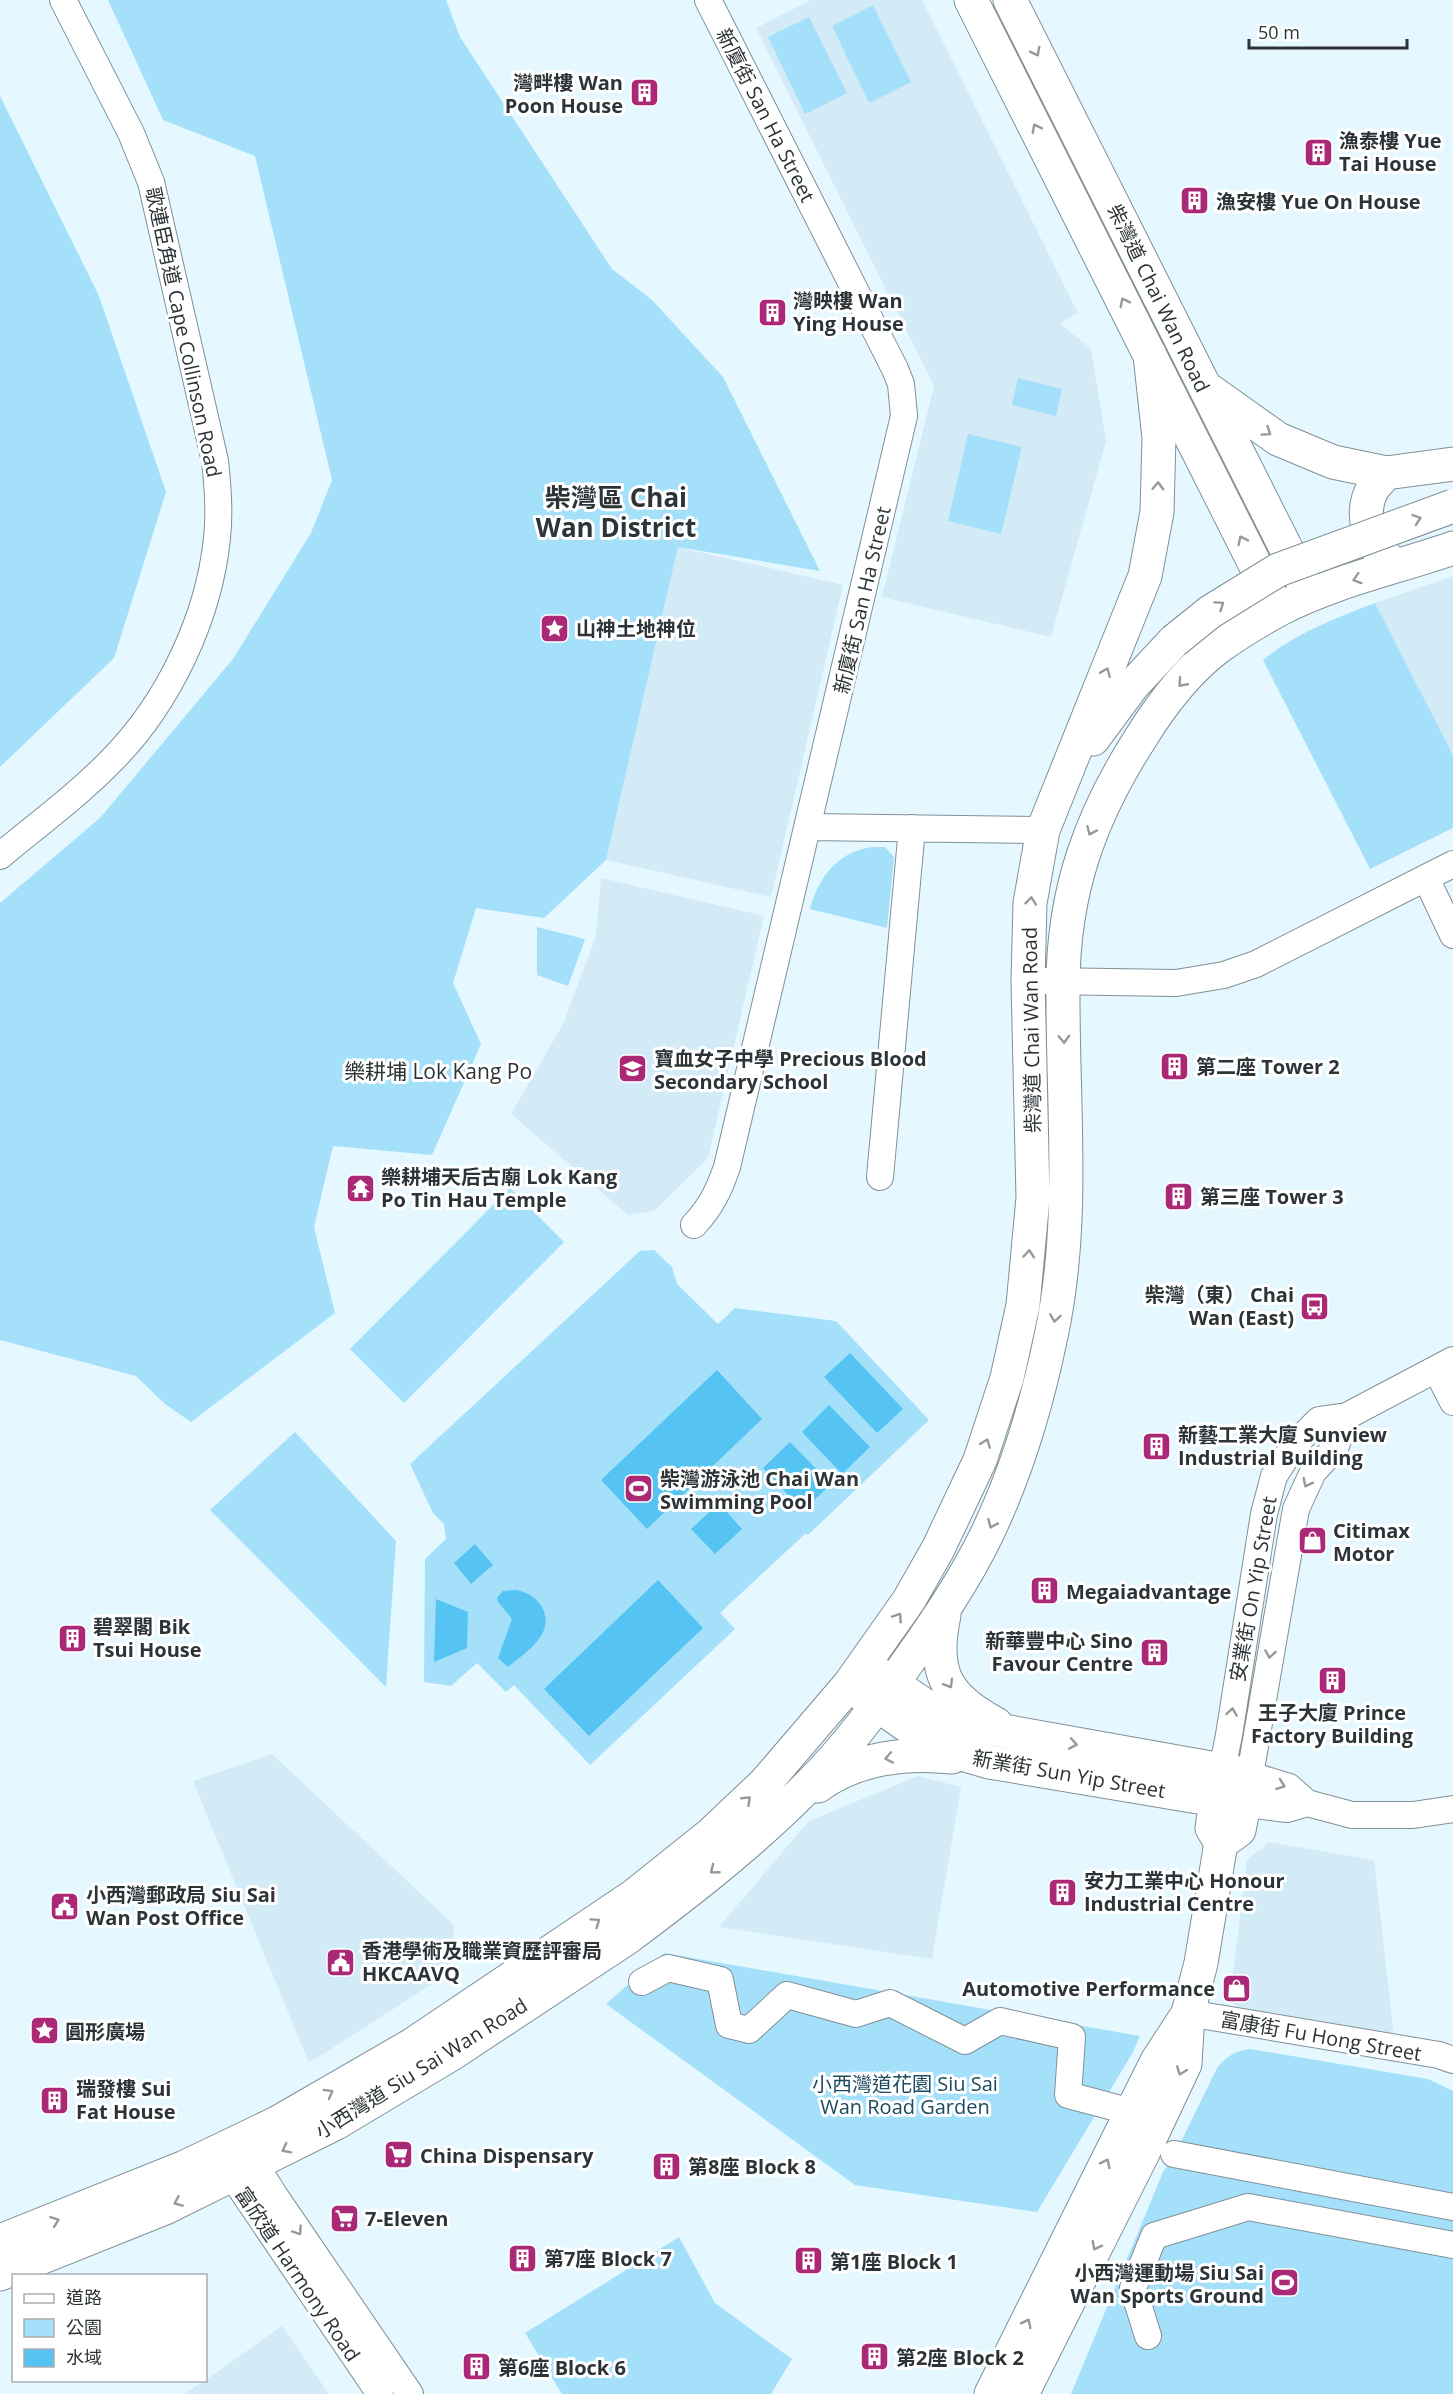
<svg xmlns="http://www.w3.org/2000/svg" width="1453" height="2394" viewBox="0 0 1453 2394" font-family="'Open Sans','Noto Sans TC',sans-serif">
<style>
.built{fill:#d2ebf7}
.green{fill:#a5e0fb}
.water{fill:#55c4f2}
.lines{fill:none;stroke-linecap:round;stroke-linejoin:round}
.minor-casing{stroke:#809098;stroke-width:28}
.major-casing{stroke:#809098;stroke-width:35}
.minor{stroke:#fff;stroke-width:26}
.major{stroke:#fff;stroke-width:33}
.major-bridge-casing{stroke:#809098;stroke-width:35;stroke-linecap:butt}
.major-bridge{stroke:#fff;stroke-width:33}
.oneway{stroke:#96999a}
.labels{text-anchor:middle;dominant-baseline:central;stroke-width:6;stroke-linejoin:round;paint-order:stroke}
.poi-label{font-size:20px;font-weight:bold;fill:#2d3336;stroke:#fff;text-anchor:start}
.street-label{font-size:20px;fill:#2d3336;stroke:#fff}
.park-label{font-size:20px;fill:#1c4a5e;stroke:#fff}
.neighbourhood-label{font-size:21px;fill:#2d3336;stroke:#fff}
.district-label{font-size:26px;font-weight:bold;fill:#2d3336;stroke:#fff}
</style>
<rect width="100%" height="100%" fill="#e5f7ff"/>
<path class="built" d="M811,0H922L1078,313L1060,323L1091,349L1106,441L1051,637L882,597L934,386L756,28Z
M678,547L843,585L771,897L606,860Z
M1453,576V755L1375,603Z
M601,878L764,916L708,1158L654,1211L628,1215L511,1114L563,1024L596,936Z
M272,1754L454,1925L451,1972L309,2063L193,1781Z
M918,1776L961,1787L932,1959L719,1927L809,1821Z
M1269,1842L1374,1860L1394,2036L1240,2011L1230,1998L1247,1860Z
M282,2326L329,2394H184L206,2380Z"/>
<path class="green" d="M108,0H446L460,37L612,269L652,300L723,377L820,571L678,547L606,860L544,918L476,908L453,983L481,1044L432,1155L333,1146L314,1227L335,1313L191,1422L165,1404L136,1376L0,1340V903L100,818L233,659L311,533L332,480L255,156L163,120Z
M873,5L911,82L869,103L832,26Z
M809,17L847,93L805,114L768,37Z
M0,96L99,296L166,492L114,658L0,767Z
M1018,378L1062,389L1056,416L1012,405Z
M968,434L1022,447L1001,534L948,521Z
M1375,603L1453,755V828L1370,869L1263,660C1296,633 1336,618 1375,603Z
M872,847H885L894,857L887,928L810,909C819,877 837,852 872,847Z
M537,927L585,939L568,986L537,975Z
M510,1188L564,1242L404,1403L350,1349Z
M654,1250L672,1267L677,1284L718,1324L735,1308L836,1321L929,1420L808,1535L805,1534L720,1613L735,1629L590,1765L514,1685L506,1692L477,1663L451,1686L424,1682L425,1559L446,1539L444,1524L433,1513L410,1464L640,1251Z
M295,1432L396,1541L386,1687L210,1510Z
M664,1953L1140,2036L1132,2054L1037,2212L855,2185L606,2004Z
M1250,2049L1428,2079L1453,2091V2394H1071L1163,2172L1175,2154L1217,2068C1227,2056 1235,2051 1250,2049Z
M679,2237L715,2303L792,2359L771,2394H562L525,2333Z"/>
<path class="water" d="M850,1353L903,1409L877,1433L824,1377Z
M717,1370L762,1419L647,1529L601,1480Z
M829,1405L870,1447L842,1474L802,1432Z
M790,1442L831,1484L803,1511L763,1468Z
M719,1503L742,1529L715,1554L691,1529Z
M475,1544L493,1565L471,1584L454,1563Z
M658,1580L703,1628L589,1736L544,1689Z
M516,1590C526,1592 534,1596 540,1604C559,1632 526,1652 508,1667L498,1658L512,1619L498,1602L497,1598L503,1591Z
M436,1599L468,1612L467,1648L434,1662Z"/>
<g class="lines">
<defs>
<path id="minor" d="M808,827L1043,830
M0,856C37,825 77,796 111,761C168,704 209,618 217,538C220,512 218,487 215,461L151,182L131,133L63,0
M1426,878L1453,935
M1045,981L1176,983L1224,975L1256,964L1453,864
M880,1177L912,828
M694,1225C711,1207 719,1190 727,1167L904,416L901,384L895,369L708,0
M1436,1369L1453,1402
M1347,1416L1335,1448L1313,1472L1296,1509L1250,1775L1289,1787L1307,1803L1352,1815H1413L1453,1809
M1307,1803L1287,1809L1216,1800L1229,1735L1264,1514L1274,1476L1294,1445L1319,1420L1347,1416L1453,1360
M642,1982L668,1968L720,1980L729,2025L749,2030L787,1995L856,2014L890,2003L965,2041L1000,2021L1072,2037L1068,2095L1132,2112
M1188,2013L1439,2055L1453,2060
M244,2148L279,2202L410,2394
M1174,2154L1453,2207
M222,2161L380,2394
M1148,2336L1133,2288L1154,2236L1248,2207L1453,2245"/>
<path id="major" d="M971,0L1276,606
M1010,0L1306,588
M1209,390L1278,439L1333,462L1386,473L1453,464
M1386,473C1382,478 1377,483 1373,488C1360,511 1367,543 1387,558
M1093,739L1133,685L1174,641
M944,1615C932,1672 945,1697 996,1724
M874,1671L936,1713L959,1723L1250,1775L1239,1830L1221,1843L1201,1963L1188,2013L1185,2064L1144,2151L1022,2394
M860,1693L928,1740L955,1752L989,1762L1216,1800L1212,1828L1221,1843
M818,1786C856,1758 906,1752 952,1757
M0,2241L185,2167L277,2123L412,2045L635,1895L710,1835L765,1783L849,1685L909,1600L938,1549L980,1460L1007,1378L1023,1305L1033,1198L1028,981L1030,903L1043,830L1145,576L1157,512L1159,438L1150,355
M0,2274L165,2208L336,2123L453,2053L627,1938C690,1891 753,1842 808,1786C846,1749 877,1706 907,1663C936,1622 964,1581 986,1536C1016,1474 1037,1404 1051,1336C1076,1220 1062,1104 1063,986C1063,892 1090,817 1140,739C1161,705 1187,670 1220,646C1238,633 1260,620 1280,609C1334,581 1395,568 1453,548
M991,2394L1157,2061L1187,2015"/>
</defs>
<use href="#minor" class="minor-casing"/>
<use href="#major" class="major-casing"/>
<use href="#minor" class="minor"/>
<use href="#major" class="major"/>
<defs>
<path id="major-bridge" d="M1174,641L1210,612L1278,570L1453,506"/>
</defs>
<use href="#major-bridge" class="major-bridge-casing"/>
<use href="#major-bridge" class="major-bridge"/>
</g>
<defs><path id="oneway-chevron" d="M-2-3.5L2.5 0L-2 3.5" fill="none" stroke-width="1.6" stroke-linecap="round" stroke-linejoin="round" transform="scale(1.5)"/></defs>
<g class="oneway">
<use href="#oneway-chevron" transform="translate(1036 52) rotate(63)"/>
<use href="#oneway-chevron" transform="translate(1036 128) rotate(-117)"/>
<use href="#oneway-chevron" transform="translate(1124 302) rotate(-117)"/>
<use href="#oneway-chevron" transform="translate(1267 432) rotate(34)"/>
<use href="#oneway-chevron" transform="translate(1158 486) rotate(-88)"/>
<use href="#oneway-chevron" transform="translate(1417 519) rotate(-19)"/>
<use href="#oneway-chevron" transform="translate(1242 540) rotate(-116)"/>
<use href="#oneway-chevron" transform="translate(1357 579) rotate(163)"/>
<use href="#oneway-chevron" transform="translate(1220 605) rotate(-34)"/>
<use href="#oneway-chevron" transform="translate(1106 672) rotate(-68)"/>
<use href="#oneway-chevron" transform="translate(1182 683) rotate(132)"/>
<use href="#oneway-chevron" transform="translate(1091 831) rotate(114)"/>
<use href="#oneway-chevron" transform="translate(1031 901) rotate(-84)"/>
<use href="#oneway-chevron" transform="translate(1064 1039) rotate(88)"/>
<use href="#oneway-chevron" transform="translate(1029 1254) rotate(-85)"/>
<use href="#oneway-chevron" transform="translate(1055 1318) rotate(99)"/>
<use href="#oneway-chevron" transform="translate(986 1443) rotate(-69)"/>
<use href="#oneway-chevron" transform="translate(1307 1483) rotate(117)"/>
<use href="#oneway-chevron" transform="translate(992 1524) rotate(114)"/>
<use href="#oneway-chevron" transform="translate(898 1617) rotate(-56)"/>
<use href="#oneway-chevron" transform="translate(1270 1654) rotate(99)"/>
<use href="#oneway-chevron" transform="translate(949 1684) rotate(59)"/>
<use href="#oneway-chevron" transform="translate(1232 1712) rotate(-81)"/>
<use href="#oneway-chevron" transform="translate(1073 1744) rotate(10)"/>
<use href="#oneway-chevron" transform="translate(889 1758) rotate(169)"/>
<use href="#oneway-chevron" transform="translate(1281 1785) rotate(20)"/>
<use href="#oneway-chevron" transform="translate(747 1800) rotate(-44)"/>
<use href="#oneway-chevron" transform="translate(714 1870) rotate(141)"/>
<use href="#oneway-chevron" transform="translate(596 1922) rotate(-35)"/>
<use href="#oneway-chevron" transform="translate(1181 2071) rotate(111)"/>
<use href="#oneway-chevron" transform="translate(329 2093) rotate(-29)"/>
<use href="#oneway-chevron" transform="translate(286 2149) rotate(153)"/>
<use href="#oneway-chevron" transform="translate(1106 2163) rotate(-63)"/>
<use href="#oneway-chevron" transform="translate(178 2202) rotate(156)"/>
<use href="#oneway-chevron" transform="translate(55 2221) rotate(-21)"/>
<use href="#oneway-chevron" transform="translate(298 2231) rotate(56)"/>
<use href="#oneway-chevron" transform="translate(1096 2246) rotate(117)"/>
<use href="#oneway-chevron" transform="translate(1027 2323) rotate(-63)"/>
</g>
<defs>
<symbol id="building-square" viewBox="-11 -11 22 22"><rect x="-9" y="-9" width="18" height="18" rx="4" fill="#aa2875" stroke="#fff"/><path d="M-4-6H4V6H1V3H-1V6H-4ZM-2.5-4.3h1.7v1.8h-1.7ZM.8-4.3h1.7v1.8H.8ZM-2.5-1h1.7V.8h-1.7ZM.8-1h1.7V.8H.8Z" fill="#fff"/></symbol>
<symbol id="sight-square" viewBox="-11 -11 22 22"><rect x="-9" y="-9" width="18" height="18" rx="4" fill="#aa2875" stroke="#fff"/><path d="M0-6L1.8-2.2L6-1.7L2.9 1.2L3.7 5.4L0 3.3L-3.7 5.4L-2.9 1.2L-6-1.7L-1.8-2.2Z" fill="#fff"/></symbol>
<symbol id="school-square" viewBox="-11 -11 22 22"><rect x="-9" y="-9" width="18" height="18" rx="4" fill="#aa2875" stroke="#fff"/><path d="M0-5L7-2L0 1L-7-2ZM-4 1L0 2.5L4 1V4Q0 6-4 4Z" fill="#fff"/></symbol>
<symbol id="temple-square" viewBox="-11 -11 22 22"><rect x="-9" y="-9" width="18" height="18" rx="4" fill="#aa2875" stroke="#fff"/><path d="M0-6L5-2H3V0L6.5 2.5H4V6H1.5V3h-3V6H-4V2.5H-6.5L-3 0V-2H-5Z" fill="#fff"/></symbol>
<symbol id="bus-square" viewBox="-11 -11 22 22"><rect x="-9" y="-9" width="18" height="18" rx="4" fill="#aa2875" stroke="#fff"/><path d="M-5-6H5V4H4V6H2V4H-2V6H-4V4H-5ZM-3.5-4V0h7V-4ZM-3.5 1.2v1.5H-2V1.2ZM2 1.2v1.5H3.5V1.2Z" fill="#fff"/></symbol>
<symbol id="stadium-square" viewBox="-11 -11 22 22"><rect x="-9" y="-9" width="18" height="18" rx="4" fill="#aa2875" stroke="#fff"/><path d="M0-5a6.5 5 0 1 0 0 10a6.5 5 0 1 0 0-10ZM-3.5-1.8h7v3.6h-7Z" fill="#fff"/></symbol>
<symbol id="shop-square" viewBox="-11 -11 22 22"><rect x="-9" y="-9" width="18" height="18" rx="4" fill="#aa2875" stroke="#fff"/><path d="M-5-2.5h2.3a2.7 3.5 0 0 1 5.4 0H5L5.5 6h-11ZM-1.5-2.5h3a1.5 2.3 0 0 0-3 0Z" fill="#fff"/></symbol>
<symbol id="civic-square" viewBox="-11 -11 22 22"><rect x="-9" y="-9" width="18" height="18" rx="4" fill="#aa2875" stroke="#fff"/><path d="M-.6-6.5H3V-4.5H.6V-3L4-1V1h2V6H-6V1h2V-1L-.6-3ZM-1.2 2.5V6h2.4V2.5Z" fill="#fff"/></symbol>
<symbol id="supermarket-square" viewBox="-11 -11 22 22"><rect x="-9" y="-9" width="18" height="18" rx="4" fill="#aa2875" stroke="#fff"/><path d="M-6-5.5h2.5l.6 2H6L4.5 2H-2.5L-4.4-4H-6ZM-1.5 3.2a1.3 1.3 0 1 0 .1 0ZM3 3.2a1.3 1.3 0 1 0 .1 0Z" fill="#fff"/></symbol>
</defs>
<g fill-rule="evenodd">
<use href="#building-square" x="628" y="76" width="33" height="33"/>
<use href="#building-square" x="1302" y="136" width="33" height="33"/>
<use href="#building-square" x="1178" y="184" width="33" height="33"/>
<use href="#building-square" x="756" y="296" width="33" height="33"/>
<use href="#sight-square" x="538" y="612" width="33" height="33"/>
<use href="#building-square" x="1158" y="1050" width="33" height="33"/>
<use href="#school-square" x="616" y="1052" width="33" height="33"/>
<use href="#temple-square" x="344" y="1172" width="33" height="33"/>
<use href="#building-square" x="1162" y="1180" width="33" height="33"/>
<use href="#bus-square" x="1298" y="1290" width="33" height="33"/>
<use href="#building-square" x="1140" y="1430" width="33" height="33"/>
<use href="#stadium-square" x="622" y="1472" width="33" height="33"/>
<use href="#shop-square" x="1296" y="1524" width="33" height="33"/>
<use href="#building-square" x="1028" y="1574" width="33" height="33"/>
<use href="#building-square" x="56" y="1622" width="33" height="33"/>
<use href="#building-square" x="1138" y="1636" width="33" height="33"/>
<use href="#building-square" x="1316" y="1664" width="33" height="33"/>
<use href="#building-square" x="1046" y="1876" width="33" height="33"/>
<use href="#civic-square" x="48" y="1890" width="33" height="33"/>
<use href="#civic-square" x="324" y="1946" width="33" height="33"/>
<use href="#shop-square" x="1220" y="1972" width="33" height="33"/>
<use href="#sight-square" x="28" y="2014" width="33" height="33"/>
<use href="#building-square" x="38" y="2084" width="33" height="33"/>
<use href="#supermarket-square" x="382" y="2138" width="33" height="33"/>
<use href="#building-square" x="650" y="2150" width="33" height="33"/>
<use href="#supermarket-square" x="328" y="2202" width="33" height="33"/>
<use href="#building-square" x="506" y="2242" width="33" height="33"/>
<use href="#building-square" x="792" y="2244" width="33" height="33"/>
<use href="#stadium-square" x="1268" y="2266" width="33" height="33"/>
<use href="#building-square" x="858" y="2340" width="33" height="33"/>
<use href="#building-square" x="460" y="2350" width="33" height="33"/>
</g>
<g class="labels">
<g class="poi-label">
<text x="623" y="82" text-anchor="end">灣畔樓 Wan<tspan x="623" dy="23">Poon House</tspan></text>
<text x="1339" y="140">漁泰樓 Yue<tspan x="1339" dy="23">Tai House</tspan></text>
<text x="1216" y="201">漁安樓 Yue On House</text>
<text x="793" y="300">灣映樓 Wan<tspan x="793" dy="23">Ying House</tspan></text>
<text x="576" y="628">山神土地神位</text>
<text x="654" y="1058">寶血女子中學 Precious Blood<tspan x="654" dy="23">Secondary School</tspan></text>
<text x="1196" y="1066">第二座 Tower 2</text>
<text x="381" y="1176">樂耕埔天后古廟 Lok Kang<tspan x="381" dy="23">Po Tin Hau Temple</tspan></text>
<text x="1200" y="1196">第三座 Tower 3</text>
<text x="1294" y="1294" text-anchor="end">柴灣（東） Chai<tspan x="1294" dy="23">Wan (East)</tspan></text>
<text x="1178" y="1434">新藝工業大廈 Sunview<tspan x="1178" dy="23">Industrial Building</tspan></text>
<text x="660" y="1478">柴灣游泳池 Chai Wan<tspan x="660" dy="23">Swimming Pool</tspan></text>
<text x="1333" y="1530">Citimax<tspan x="1333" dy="23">Motor</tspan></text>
<text x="1066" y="1591">Megaiadvantage</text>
<text x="93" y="1626">碧翠閣 Bik<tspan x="93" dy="23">Tsui House</tspan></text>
<text x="1133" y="1640" text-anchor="end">新華豐中心 Sino<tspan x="1133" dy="23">Favour Centre</tspan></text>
<text x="1332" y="1712" text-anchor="middle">王子大廈 Prince<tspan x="1332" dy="23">Factory Building</tspan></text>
<text x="1084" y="1880">安力工業中心 Honour<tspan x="1084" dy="23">Industrial Centre</tspan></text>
<text x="86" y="1894">小西灣郵政局 Siu Sai<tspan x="86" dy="23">Wan Post Office</tspan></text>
<text x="362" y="1950">香港學術及職業資歷評審局<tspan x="362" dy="23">HKCAAVQ</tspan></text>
<text x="1215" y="1988" text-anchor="end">Automotive Performance</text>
<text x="65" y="2031">圓形廣場</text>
<text x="76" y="2088">瑞發樓 Sui<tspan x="76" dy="23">Fat House</tspan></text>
<text x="420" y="2155">China Dispensary</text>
<text x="688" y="2166">第8座 Block 8</text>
<text x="365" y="2218">7-Eleven</text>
<text x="544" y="2258">第7座 Block 7</text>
<text x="830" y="2261">第1座 Block 1</text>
<text x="1264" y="2272" text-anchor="end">小西灣運動場 Siu Sai<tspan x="1264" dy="23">Wan Sports Ground</tspan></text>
<text x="896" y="2357">第2座 Block 2</text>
<text x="498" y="2367">第6座 Block 6</text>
</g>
<g class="street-label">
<text transform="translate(766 115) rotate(63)">新廈街 San Ha Street</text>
<text transform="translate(1159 298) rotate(64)">柴灣道 Chai Wan Road</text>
<text transform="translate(184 332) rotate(78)">歌連臣角道 Cape Collinson Road</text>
<text transform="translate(862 600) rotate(-77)">新廈街 San Ha Street</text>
<text transform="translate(1031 1030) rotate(-91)">柴灣道 Chai Wan Road</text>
<text transform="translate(1253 1589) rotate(-80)">安業街 On Yip Street</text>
<text transform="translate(1069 1774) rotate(10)">新業街 Sun Yip Street</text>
<text transform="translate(1321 2036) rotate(10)">富康街 Fu Hong Street</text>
<text transform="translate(421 2068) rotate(-32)">小西灣道 Siu Sai Wan Road</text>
<text transform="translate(298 2274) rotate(56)">富欣道 Harmony Road</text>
</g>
<g class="park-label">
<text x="905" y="2083">小西灣道花園 Siu Sai<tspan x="905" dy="23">Wan Road Garden</tspan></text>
</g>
<g class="neighbourhood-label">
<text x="438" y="1071">樂耕埔 Lok Kang Po</text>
</g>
<g class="district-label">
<text x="616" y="497">柴灣區 Chai<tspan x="616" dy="30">Wan District</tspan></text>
</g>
</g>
<rect x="12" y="2274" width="195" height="108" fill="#ffffff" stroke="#abadaf" stroke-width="1.5"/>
<rect x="24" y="2294" width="30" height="9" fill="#ffffff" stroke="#abadaf" stroke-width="1.5"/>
<text x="66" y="2304" font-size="18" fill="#2d3336">道路</text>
<rect x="24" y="2319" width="30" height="18" fill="#a5e0fb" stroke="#abadaf" stroke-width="1.5"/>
<text x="66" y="2334" font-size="18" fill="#2d3336">公園</text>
<rect x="24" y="2349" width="30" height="18" fill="#55c4f2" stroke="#abadaf" stroke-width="1.5"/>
<text x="66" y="2364" font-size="18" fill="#2d3336">水域</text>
<path d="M1249 39v9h158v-9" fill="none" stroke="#2d3336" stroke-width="3"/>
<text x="1258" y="39" font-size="18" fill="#2d3336" stroke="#ffffff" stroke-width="4.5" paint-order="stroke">50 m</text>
</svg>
